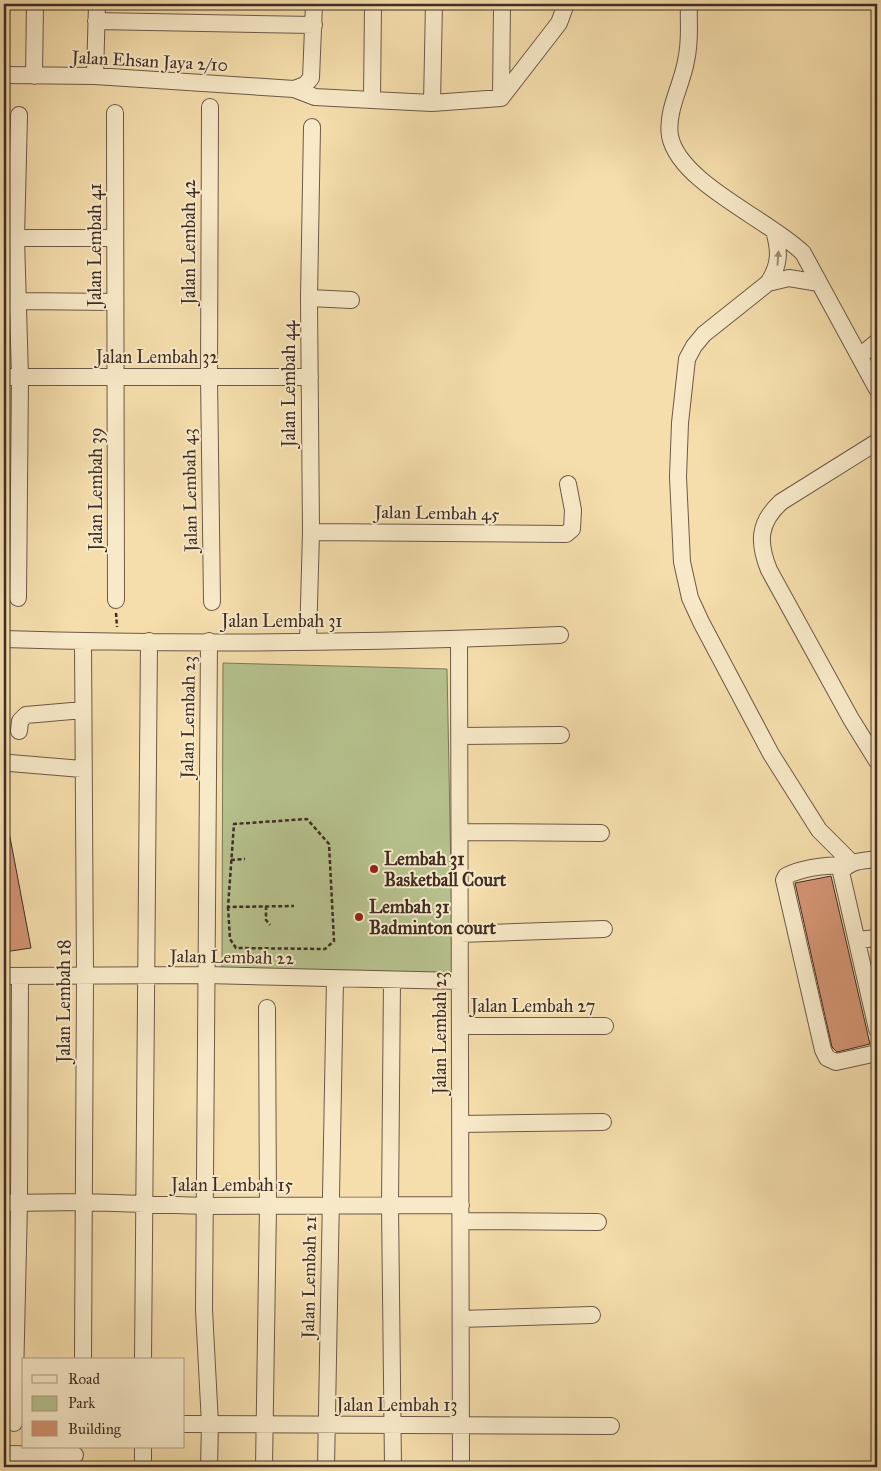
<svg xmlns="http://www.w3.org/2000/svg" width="881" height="1471" viewBox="0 0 881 1471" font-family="'IM FELL Great Primer',serif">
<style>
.green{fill:#b6c28e;stroke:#7b785a}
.building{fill:#d39372;stroke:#402d26}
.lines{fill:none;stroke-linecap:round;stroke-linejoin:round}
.minor-casing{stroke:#6d5948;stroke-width:18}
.path{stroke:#402d26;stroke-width:2.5;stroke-dasharray:4 2.5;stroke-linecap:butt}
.minor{stroke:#f8eac9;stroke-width:16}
.oneway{fill:#9c8c78}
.poi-dot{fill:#8f2418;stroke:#f8eac9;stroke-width:2}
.labels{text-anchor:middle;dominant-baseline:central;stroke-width:4;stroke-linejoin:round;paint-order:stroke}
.street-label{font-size:18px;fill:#402d26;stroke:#f8eac9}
.poi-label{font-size:18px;font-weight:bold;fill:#402d26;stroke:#f8eac9;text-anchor:start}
</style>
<rect width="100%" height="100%" fill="#f5deac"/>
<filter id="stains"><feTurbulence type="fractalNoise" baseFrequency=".004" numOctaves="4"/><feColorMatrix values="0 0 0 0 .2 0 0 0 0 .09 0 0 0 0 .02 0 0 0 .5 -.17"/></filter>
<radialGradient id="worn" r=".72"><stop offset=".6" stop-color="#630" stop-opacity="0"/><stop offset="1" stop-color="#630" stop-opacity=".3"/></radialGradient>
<path class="green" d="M223,663L447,669L453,975L222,969Z"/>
<path class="building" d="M9,832L31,948L4,952V833Z
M831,876L870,1044L837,1052L832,1047L795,883Z"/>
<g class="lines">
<defs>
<path id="minor" d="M689,4C688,25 691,39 686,61C682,85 666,111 670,136C679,183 770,220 803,253L877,389
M96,21L314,25
M4,75L95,76L294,89L315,97L372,100L432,103L501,98L559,23L566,4
M34,76L35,4
M95,76L97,4
M294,89L305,85L311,78L314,4
M501,98L502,4
M372,100L373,4
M432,103L434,4
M210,107L209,377L212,602
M115,113L116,600
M774,231C780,251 780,265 768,283L704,334L694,346L687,359L680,423L678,477L682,562L690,598L701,622L771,754L819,830L852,863
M16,238H115
M768,283L789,278L819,283
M309,298L351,300
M18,301L115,302
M860,356L877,342
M4,377H310
M877,442L781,502C758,523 758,543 769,570L851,719L877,761
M311,532L566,534L572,529L573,510L568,484
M18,598L20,377L16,238L19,115
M4,639C189,645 375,643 560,635
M459,640L461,1467
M209,641L204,1310L210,1424L209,1467
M308,641L311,532L309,298L312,127
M19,731L20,721L26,715L83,710
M460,736L561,735
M10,763L82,769
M460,832L601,833
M877,859C863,861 850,860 841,872L877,1029
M847,865C826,865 804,867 786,876L784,880L823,1050L827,1058L836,1062L877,1053
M460,934L604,929
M857,940L877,938
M4,976L206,975L460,981
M392,980L390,1206L393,1467
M460,1026H605
M461,1124L603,1122
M4,1203L83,1202L206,1206L461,1205
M461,1221L598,1222
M461,1319L592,1315
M83,1360L85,975L83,642
M143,1360L149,641
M14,1423L19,1203L20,976
M184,1424L611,1426
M4,1454L75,1455
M143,1467V1447
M264,1467L268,1206L267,1008
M326,1467L335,979"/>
</defs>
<use href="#minor" class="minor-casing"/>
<path class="path" d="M116,613L117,627
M231,860L245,859
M266,906V920L270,925
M228,907L230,939L236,948L325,949L334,941L329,844L307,819L234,824L228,907L294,906"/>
<use href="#minor" class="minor"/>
</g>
<defs><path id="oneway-solid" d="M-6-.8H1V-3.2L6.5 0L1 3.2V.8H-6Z" transform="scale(1.25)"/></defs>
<use class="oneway" href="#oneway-solid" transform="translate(778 258) rotate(-86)"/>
<g class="poi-dot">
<circle cx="374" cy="869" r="5"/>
<circle cx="359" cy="917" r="5"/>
</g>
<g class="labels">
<g class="street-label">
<text transform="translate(150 61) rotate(3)">Jalan Ehsan Jaya 2/10</text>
<text transform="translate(189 242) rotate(-90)">Jalan Lembah 42</text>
<text transform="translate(95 245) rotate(-90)">Jalan Lembah 41</text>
<text x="157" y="357">Jalan Lembah 32</text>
<text transform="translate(289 384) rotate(-90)">Jalan Lembah 44</text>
<text transform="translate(96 489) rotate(-90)">Jalan Lembah 39</text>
<text transform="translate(190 490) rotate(-91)">Jalan Lembah 43</text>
<text transform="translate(437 513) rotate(1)">Jalan Lembah 45</text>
<text x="282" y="621">Jalan Lembah 31</text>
<text transform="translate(188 717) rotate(-89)">Jalan Lembah 23</text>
<text transform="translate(232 957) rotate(1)">Jalan Lembah 22</text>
<text transform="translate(64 1001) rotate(-90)">Jalan Lembah 18</text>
<text x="533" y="1006">Jalan Lembah 27</text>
<text transform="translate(440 1033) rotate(-90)">Jalan Lembah 23</text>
<text x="232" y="1185">Jalan Lembah 15</text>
<text transform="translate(309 1277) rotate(-89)">Jalan Lembah 21</text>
<text x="397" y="1405">Jalan Lembah 13</text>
</g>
<g class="poi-label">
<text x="384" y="859">Lembah 31<tspan x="384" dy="21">Basketball Court</tspan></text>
<text x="369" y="907">Lembah 31<tspan x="369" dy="21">Badminton court</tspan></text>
</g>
</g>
<rect width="881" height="1471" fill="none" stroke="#f5deac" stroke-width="20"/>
<rect x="5" y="5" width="871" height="1461" fill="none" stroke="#402d26" stroke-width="2.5"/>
<rect x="10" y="10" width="861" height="1451" fill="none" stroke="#402d26"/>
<rect x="22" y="1358" width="162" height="90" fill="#f8eac9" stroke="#ae9e88"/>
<rect x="32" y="1375" width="25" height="8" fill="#f8eac9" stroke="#ae9e88"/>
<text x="68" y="1384" font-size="15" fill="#402d26">Road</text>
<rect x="32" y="1396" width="25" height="15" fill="#b6c28e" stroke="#ae9e88"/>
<text x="68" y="1408" font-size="15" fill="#402d26">Park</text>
<rect x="32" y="1421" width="25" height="15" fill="#d39372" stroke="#ae9e88"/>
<text x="68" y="1434" font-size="15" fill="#402d26">Building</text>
<rect width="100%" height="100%" filter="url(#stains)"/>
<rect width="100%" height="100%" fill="url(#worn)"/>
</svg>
